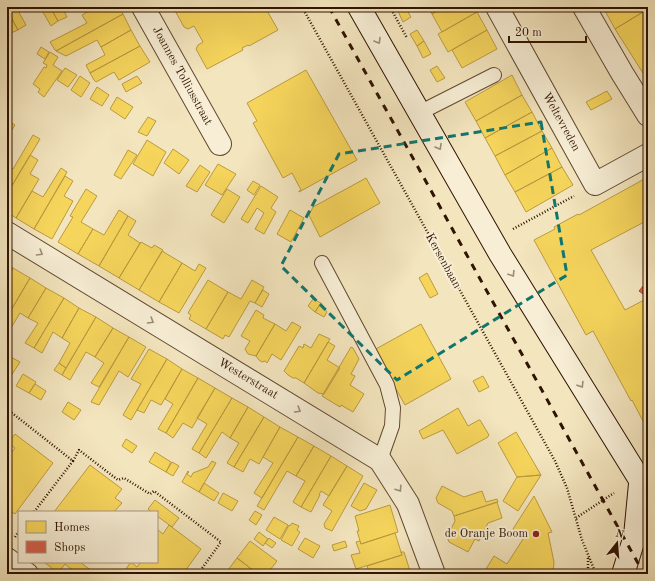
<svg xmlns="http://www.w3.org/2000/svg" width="655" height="581" viewBox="0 0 655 581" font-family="'Old Standard TT',serif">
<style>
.homes{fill:#f6d55c;stroke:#bb9b40}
.shops{fill:#d6604d;stroke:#a44936}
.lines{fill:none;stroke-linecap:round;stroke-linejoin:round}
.lane-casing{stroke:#614830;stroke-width:16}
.street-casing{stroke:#614830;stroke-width:24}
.secondary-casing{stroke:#301300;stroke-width:24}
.path{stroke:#301300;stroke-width:2.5;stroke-dasharray:1 2;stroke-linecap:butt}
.lane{stroke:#f7eed5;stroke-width:14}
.street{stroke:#f7eed5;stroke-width:22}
.secondary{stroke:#f7eed5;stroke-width:22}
.rail{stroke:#301300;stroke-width:3;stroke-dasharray:7 7;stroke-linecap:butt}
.oneway{stroke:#9d8b75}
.marked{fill:none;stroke:#0f766e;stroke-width:3;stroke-dasharray:8 5;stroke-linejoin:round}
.poi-dot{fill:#8f2418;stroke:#f7eed5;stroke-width:1.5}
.labels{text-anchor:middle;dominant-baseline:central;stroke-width:4;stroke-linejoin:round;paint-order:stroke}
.street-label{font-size:12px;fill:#301300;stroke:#f7eed5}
.poi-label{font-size:12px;fill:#301300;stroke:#f7eed5;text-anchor:end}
</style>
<rect width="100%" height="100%" fill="#f3e5be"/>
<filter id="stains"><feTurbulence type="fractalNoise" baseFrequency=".005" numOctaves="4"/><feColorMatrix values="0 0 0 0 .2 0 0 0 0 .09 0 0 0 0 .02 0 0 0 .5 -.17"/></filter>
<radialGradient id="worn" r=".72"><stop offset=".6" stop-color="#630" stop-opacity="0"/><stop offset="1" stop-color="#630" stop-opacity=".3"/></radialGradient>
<path class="homes" d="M7,7H16L26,25L18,30L7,10Z
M40,7H50L58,21L51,26Z
M50,7H62L67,17L58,21Z
M96,7H119L123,14L56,51L55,50L50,42L87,23L82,15Z
M173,7H265L278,30L249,46L248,45L242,48L243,50L207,69L196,49L198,45L203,42L194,26L188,29L184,27Z
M401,7H405L411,17L403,22L397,9Z
M428,7H444L432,14Z
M444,7H474L477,12L442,32L432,14Z
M603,7H648V9L615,29Z
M648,9V81L615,29Z
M7,10L18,30L11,33L7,27Z
M477,12L487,30L448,52L438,34Z
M123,14L131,30L101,47L97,40L66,56L56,51Z
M131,30L140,46L90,73L86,65L105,55L101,47Z
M417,30L424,41L417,46L410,34Z
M487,30L497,49L462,68L452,50Z
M424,41L431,54L423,58L417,46Z
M140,46L150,62L119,80L114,72L96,82L94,80L90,73Z
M41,47L49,52L45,59L37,54Z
M50,52L58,57L53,65L62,71L44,97L38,92L40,89L33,84L44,67L46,68L47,65L43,63Z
M437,66L445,78L437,82L430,70Z
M65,68L77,75L68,87L57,80Z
M306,70L357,160L299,192V191L301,190L292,173L283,178L253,123L257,121L247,103Z
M512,75L522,95L476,121L465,102Z
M80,76L90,83L81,97L71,90Z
M137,76L142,83L126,92L122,84Z
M97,87L109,95L102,106L90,99Z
M607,91L612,99L591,110L586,102Z
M522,95L532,112L485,138L476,121Z
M117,97L133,107L125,119L110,109Z
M532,112L542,131L495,156L485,138Z
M148,117L156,121L147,136L138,132Z
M7,120L15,125L7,138Z
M542,131L552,148L505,175L495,156Z
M33,135L40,139L7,194V166L13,169Z
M147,140L166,152L153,176L133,164Z
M552,148L562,167L515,192L505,175Z
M173,149L189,160L179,174L164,163Z
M128,150L137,155L121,179L114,175Z
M30,155L38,160L30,174L39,179L16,218L7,212V194Z
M218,164L236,174L222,195L205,185Z
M200,165L210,172L197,192L186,186Z
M562,167L573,185L526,212L515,192Z
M61,168L67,172L34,229L16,218L32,191L43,197Z
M65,176L73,181L64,196L73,201L52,239L34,229Z
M648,177V220L591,250L625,310L648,298V421L644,423L632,400L631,401L593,331L586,335L534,240L555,229L554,227L578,214L579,215Z
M366,178L380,203L320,237L309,215L313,207Z
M253,181L260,185L254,195L247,190Z
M261,186L278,197L271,208L276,212L264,234L255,229L264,213L257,208L248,223L241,219Z
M86,189L97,196L81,222L93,229L78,254L58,242L73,217L70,216Z
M227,189L240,197L224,223L211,215Z
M119,210L128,216L99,266L78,254L93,229L104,235Z
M290,210L304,218L291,242L277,234Z
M128,216L136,221L128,235L140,243L119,278L99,266Z
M141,242L152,248L154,245L163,250L139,290L119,278Z
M162,251L182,263L159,302L139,290Z
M182,263L195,271L199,264L206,268L179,313L159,302Z
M7,265L13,268L7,279Z
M13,268L30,278L7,317V279Z
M427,273L438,294L430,298L419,278Z
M30,278L46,288L28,318L20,313L8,333L7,317Z
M208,280L228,292L206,329L189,319L191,315L188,313Z
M252,280L264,287L255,303L250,301L229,337L225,335L223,339L206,329L228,292L241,299Z
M46,288L64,298L34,348L25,343L38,323L28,318Z
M263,290L269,294L262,307L255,303Z
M64,298L79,308L62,338L53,332L42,353L34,348Z
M313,299L321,303L315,312L308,306Z
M321,303L327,312L324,317L315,312Z
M79,308L96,317L66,368L59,363L70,343L62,338Z
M256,310L264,315L263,318L275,324L256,356L248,354L245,349L250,341L241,336Z
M96,317L113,328L95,357L86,352L70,380L62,375Z
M292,322L301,327L281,360L272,354L267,363L265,361L262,362L259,360L256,356L275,324L286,331Z
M421,324L451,379L405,405L374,350Z
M113,328L129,337L99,387L91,383L104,363L95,357Z
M319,334L330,339L304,383L296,378H293L288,375L284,371L299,346L303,348L304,344L311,348Z
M129,337L146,347L128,377L119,371L99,405L91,402Z
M328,342L335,346L327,360L340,368L324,394L318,393L304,383Z
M351,347L353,348L359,359L351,374L355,376L350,385L364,394L353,412L341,405L340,407L322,396Z
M149,349L167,359L131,420L123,415L141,384L131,379Z
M7,355L20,362L9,379L7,378Z
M167,359L182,369L161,405L151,400L144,413L137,410Z
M59,363L66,368L62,375L54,370Z
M182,369L198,378L166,433L158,429L173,404L165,399Z
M23,374L36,382L29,393L16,386Z
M483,376L489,387L479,392L473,381Z
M198,378L215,388L192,428L183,423L173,438L166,433Z
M35,384L46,391L41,400L29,393Z
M215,388L232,398L199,453L192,449L207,424L197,418Z
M232,398L248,407L230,438L222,432L206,458L199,453Z
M68,402L81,410L74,420L62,412Z
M248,407L264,417L234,467L227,463L239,443L230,438Z
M458,408L468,426L479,420H480L489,435L488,436V437L457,454L443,430L423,439L419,431Z
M264,417L280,427L259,464L250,459L243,472L234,467Z
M280,427L298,437L262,498L254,493L273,463L263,457Z
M516,432L541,475L517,477L498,443Z
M15,434L53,463L15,514L10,511L7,515V458L15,448L8,443Z
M298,437L314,446L296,476L287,471L264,510L257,506Z
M126,439L137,446L132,453L122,446Z
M314,446L331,456L301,507L293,502L305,481L296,476Z
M155,452L171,462L166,472L149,462Z
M331,456L347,466L329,496L321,491L319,495H320L311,512L301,507Z
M212,461L216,463L199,492L182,482L188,471L189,472L187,474L191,477L193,473L208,467Z
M172,462L179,466L173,476L166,472Z
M90,465L122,489L115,498L122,503L114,512H54Z
M347,466L363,476L332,531L325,528L324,524L332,511L323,505Z
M541,475L518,511L503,501L517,477Z
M204,483L219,493L214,501L199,492Z
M364,483L377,490L366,509L360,511L351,506Z
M442,486L464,497L482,491L486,502L497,499L498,502L454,516L452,511L438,503L436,498Z
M223,493L238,501L232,511L218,503Z
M534,496L552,532L548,533L554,562L553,574H483L494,556L507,564L525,536L513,529Z
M155,500L179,518L172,527L157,516V512H152L148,509Z
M497,502L502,518L488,523L479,541L475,539L468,552L449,542L447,537L455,521L454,516Z
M390,505L398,532L361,544L357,531H359L355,516Z
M255,511L262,515L256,525L249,520Z
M274,517L288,525L280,539L266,530Z
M292,523L299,526L297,530L300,532L292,546L281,540L289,525L290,526Z
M169,525L201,549L183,574H122L131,562L137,567L141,562H157V529L163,534Z
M259,532L268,539L263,546L254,539Z
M395,533L402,555L356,569L351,555L360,553L356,542L360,541L361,544Z
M269,538L276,543L272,548L265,543Z
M305,538L320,546L313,558L298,549Z
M250,541L277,561L267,574H258L237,558Z
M345,541L347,547L334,551L332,545Z
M401,552H404L411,574H370L367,566L402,555Z
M237,558L258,574H225Z
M44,562H80L93,572L91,574H77L65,564L58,573Z"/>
<path class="shops" d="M648,280V298L639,291Z"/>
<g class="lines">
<defs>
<path id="lane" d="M419,113L494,75
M322,263L387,385L393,408L392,426L380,460"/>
<path id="street" d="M143,7L220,144
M497,7L595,184L648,155
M584,7L622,73L648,115
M7,233L380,460L408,504L434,574
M7,559L27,574"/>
<path id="secondary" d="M359,7L500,254L640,480L648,503
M623,574L635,536L640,484"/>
</defs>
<use href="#lane" class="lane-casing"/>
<use href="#street" class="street-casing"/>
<use href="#secondary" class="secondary-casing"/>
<path class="path" d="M302,7L555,461L567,488L582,540L596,574
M390,7L407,38
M513,229L574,196
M7,409L73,461L34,512
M73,461L79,450L118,480L124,478L150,494L154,491L221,542L198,574
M576,518L614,493
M15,537L19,531
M588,574V556"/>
<use href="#lane" class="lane"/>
<use href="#street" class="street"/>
<use href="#secondary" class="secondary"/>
<path class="rail" d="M329,7L644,574"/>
</g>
<defs><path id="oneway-chevron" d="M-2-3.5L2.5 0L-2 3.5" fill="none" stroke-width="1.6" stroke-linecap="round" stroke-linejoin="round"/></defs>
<g class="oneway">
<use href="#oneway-chevron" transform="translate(378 41) rotate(60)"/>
<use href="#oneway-chevron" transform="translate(439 147) rotate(60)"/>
<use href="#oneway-chevron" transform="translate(40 253) rotate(31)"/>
<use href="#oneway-chevron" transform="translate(512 274) rotate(58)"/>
<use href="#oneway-chevron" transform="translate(151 321) rotate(31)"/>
<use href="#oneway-chevron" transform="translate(581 385) rotate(58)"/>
<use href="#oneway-chevron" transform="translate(298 410) rotate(31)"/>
<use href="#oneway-chevron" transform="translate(399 489) rotate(57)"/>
</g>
<path class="marked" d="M541,122L567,275L397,380L281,266L339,154Z"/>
<circle class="poi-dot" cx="536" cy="534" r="4"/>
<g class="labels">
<g class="street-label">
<text transform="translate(182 76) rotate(61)">Joannes Tolliusstraat</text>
<text transform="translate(561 122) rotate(61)">Weltevreden</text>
<text transform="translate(443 261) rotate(61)">Kersenbaan</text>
<text transform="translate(248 379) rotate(31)">Westerstraat</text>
</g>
<g class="poi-label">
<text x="528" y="534">de Oranje Boom</text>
</g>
</g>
<rect width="655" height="581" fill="none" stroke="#f3e5be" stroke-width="24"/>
<rect x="8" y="8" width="639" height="565" fill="none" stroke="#301300" stroke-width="2"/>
<rect x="12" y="12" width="631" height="557" fill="none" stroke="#301300"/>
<rect x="18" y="511" width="140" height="52" fill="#f7eed5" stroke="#a79680"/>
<rect x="26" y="521" width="20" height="12" fill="#f6d55c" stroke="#a79680"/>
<text x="54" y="531" font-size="12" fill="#301300">Homes</text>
<rect x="26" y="541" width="20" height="12" fill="#d6604d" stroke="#a79680"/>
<text x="54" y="551" font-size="12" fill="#301300">Shops</text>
<g transform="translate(617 543) rotate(17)" stroke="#f7eed5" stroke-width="3" paint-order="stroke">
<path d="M0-3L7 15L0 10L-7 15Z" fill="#301300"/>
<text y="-6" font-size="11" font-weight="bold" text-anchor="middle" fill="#301300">N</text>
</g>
<path d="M509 36v6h77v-6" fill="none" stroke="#301300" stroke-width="2"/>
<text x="515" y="36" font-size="12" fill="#301300" stroke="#f7eed5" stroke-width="3" paint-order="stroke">20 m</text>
<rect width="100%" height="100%" filter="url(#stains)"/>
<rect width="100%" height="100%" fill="url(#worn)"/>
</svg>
